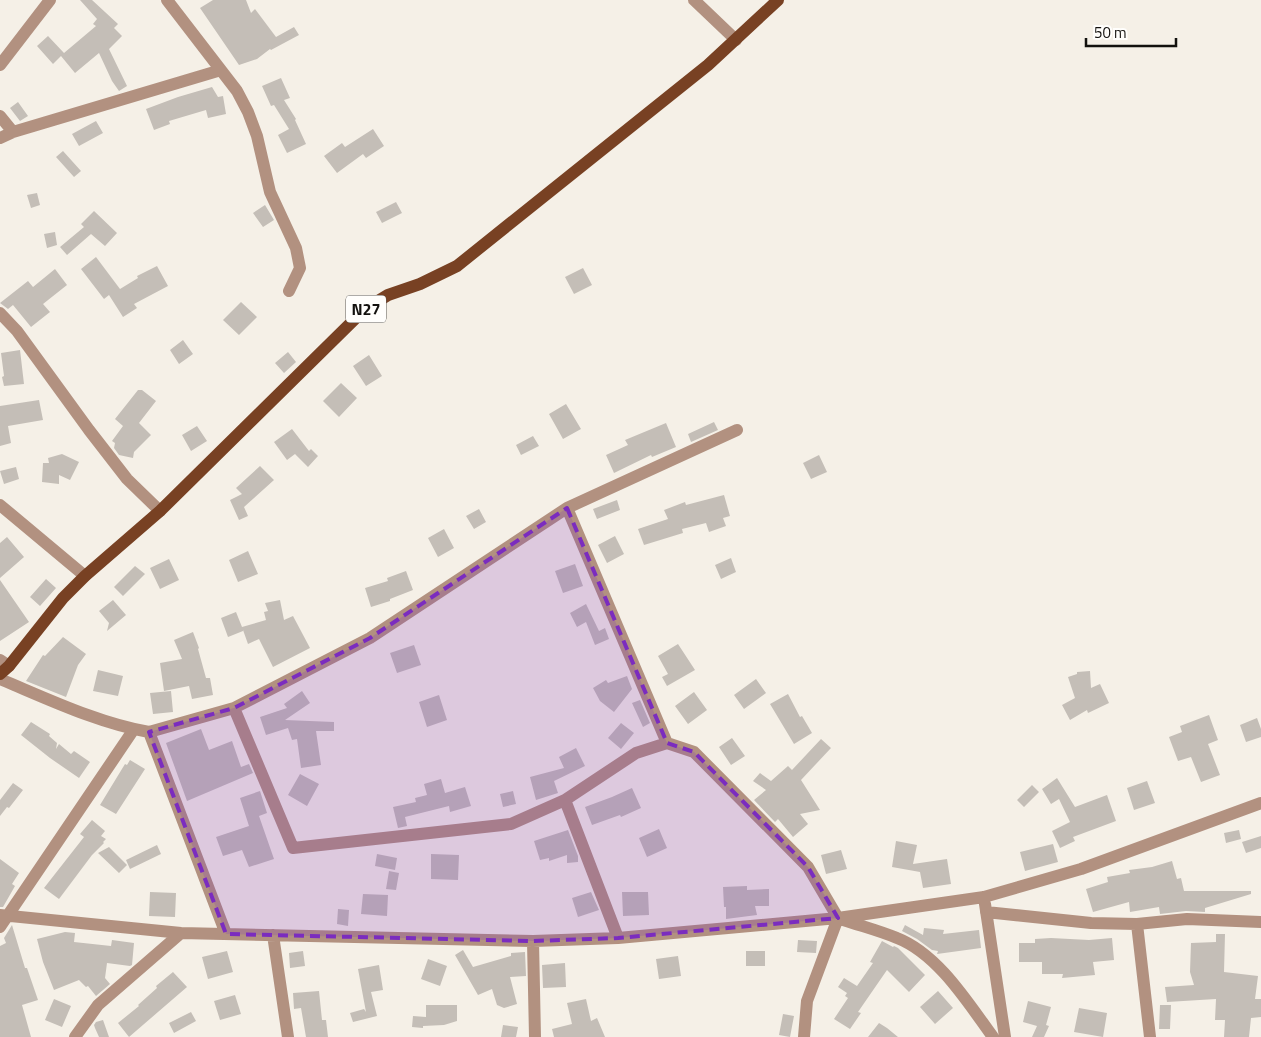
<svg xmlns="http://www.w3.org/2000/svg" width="1261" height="1037" viewBox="0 0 1261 1037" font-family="'Titillium Web',sans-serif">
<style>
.building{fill:#c4beb7}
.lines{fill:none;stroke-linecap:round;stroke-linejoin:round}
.minor{stroke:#b29180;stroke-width:12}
.major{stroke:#784123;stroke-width:12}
.marked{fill:#7b2cbf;fill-opacity:0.2;stroke:#7b2cbf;stroke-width:4;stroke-dasharray:10 6;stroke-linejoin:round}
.labels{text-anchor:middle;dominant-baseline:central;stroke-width:4;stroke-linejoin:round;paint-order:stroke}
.shield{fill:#fffefc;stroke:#5a5855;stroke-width:1}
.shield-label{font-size:16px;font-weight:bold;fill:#13110e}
</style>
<rect width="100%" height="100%" fill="#f5f0e7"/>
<path class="building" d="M80,0H92L118,24L114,28L122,36L109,49L127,86L119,91L112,81L99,53L75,73L61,56L53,64L37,46L48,36L64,53L96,26L93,24L97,19Z
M213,0H246L251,13L255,9L276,37L294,27L299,35L271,50L270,49L257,59L239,65L200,8Z
M281,78L290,98L284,100L296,119L295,120L306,144L287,153L278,135L289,129L274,105L271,106L262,86Z
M212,87L218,97L223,96L226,114L208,118L206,110L169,121L170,124L154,130L146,109L178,97Z
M18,102L28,116L20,121L10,108Z
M96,121L103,133L79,146L72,134Z
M373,129L384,146L366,158L363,154L337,173L324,156L342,143L345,147Z
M63,151L81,171L74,177L56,157Z
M37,193L40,205L31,208L27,195Z
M396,202L402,213L382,223L376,212Z
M265,205L274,220L263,227L253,213Z
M94,211L117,233L105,246L91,234L67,255L60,247L84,227L81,224Z
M55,232L57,245L47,248L44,234Z
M96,257L120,289L138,278L137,276L157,266L168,286L134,304L137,308L123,317L109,295L104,299L81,269Z
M583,268L592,285L574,294L565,277Z
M55,269L67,285L43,304L50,312L31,327L13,305L8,309L0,303L28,281L33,287Z
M241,302L257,317L239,335L223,320Z
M183,340L193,354L179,364L170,350Z
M20,350L24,384L4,386L2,377L4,376L1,353Z
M288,352L296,362L284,373L275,363Z
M369,355L382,376L366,386L353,366Z
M341,383L357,398L339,417L323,401Z
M138,390H142L156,401L139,423L151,435L134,452L133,458L119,455L114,448L115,443L112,441L123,426L115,419Z
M39,400L43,420L8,426L11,443L0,446V406Z
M566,404L581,429L563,439L549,414Z
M714,422L718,430L691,442L688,434Z
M666,423L676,447L652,457L651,455L614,473L606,455L628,445L625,440Z
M197,426L207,441L191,451L182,435Z
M292,429L309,451L311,449L318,456L308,467L295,454L287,460L274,442Z
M533,436L539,446L521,455L516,445Z
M62,454L79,462L70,480L59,475V484L42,482L43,463H49L48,458Z
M819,455L827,472L811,479L803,463Z
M260,466L274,480L244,507L248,516L239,520L230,500L242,494L236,488Z
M16,467L19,479L4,484L0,471Z
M724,495L730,516L723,518L726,526L709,532L706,523L682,529L683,533L644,545L638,529L668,519L664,510L685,502L686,505Z
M617,500L620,510L597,519L593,509Z
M479,509L486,522L474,529L466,516Z
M444,529L454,548L438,557L428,538Z
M615,536L624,554L607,563L598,545Z
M7,537L24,557L0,578V543Z
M248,551L258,574L238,582L229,560Z
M731,558L736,572L721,579L715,565Z
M169,559L179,580L160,589L150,568Z
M575,564L583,586L563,593L555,571Z
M135,566L145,574L123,596L114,587Z
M406,571L413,590L390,599V601L371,607L365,588L388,581L387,578Z
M46,579L56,588L40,606L30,597Z
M0,580L29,622L0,641Z
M113,600L126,615L107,631L109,623L99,611Z
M280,600L284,620L293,616L310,648L273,667L259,639L248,644L243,630V631L228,637L221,618L236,612L242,627L266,620L264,612L268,611L265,603Z
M586,604L599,631L605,628L609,639L595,645L586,622L577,627L570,613Z
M193,632L199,648L198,649L206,678H210L213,695L192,699L189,686L164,691L160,663L182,659L174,640Z
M63,637L86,654L78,665L66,697L26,681L43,655L45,656Z
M678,644L695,670L667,686L662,677L668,674L658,656Z
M414,645L421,665L397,673L390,653Z
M98,670L123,676L118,696L93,691Z
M1090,671L1091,688L1100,684L1109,703L1088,713L1087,710L1070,720L1062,705L1075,698L1068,677L1077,674V672Z
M627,676L632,689L614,712L600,701L593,688L606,680L608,683Z
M756,679L766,693L744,709L734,695Z
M171,691L173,712L153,714L150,693Z
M302,691L310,703L285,720L334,722V731H316L321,765L301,768L297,739L292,740L288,728L266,735L260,717L287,708L284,704Z
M694,692L707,710L688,724L675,706Z
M788,694L800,717L802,716L812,733L794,744L770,704Z
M439,695L447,720L427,727L419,702Z
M640,700L650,723L643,727L632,703Z
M1209,715L1218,740L1208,744L1220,775L1201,782L1191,757L1178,761L1169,737L1182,732L1180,726Z
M1257,718L1261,729V737L1246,742L1240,725Z
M31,722L50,734L49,736L57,743L56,749L59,744L71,754L74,751L90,762L79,778L50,758L21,735Z
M621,723L634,733L621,749L608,738Z
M201,729L209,750L232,741L241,767L249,764L253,773L187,801L166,743Z
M732,738L745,756L731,765L719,747Z
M821,739L831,748L801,780L820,810L800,814L808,824L793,837L778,819L775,822L754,800L766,790L753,781L760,773L771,781L788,766L792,770Z
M576,748L585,766L554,781L558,793L536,800L530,777L564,768L559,757Z
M130,760L145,769L116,814L100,805L125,764L127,765Z
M300,774L319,784L307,806L288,795Z
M1057,778L1075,807L1107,795L1116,821L1073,837L1075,841L1060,848L1052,831L1070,822L1059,799L1051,804L1042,789Z
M441,779L445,793L465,787L471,806L450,812L449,806L405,817L407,826L398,828L393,807L416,802L415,798L427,795L424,784Z
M1147,781L1155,803L1134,810L1127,788Z
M13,783L23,790L9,808L7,807L0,816V800Z
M1032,785L1039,792L1024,807L1017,800Z
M632,788L641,808L621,817L620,815L592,825L585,807L612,797Z
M260,791L267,813L259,816L274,859L249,867L242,850L223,856L216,837L249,826L240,798Z
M513,791L516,804L503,807L500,794Z
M92,820L105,831L101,836L106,839L103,842L104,843L92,855L59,899L44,888L84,837L80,834Z
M659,829L667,848L647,857L639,838Z
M568,830L578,856V862L567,863V855L549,861V858L540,860L534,841Z
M1239,830L1241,839L1226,843L1224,833Z
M1261,836V848L1246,853L1242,842Z
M896,841L917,845L913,864L947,859L951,884L923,888L920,872L892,867Z
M1053,844L1058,862L1025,871L1020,852Z
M157,845L161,854L130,869L126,860Z
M109,847L127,865L119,873L98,853Z
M841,850L847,869L826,874L821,855Z
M377,854L397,858L395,870L375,866Z
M431,854L459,855L458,880L431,879Z
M0,859L19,873L12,884L15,886L3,907H0Z
M1172,861L1177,879L1181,878L1184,891H1251V894L1205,908V912L1186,911L1160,914L1159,907L1130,912L1129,902L1093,912L1086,889L1108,882L1107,877L1130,873L1129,870L1152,867Z
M389,871L399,873L396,890L386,889Z
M747,886V890L769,889V906H755L757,915L726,919V907H724L723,887Z
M150,892L176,893L175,917L149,916Z
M591,892L599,910L578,917L572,898Z
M622,892H648L649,915L623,916Z
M363,894L388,895L387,916L361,914Z
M338,909L349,910L348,926L337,924Z
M12,925L25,968H27L38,1000L22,1005L31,1037H0V946L6,943L4,938Z
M905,925L923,935L924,928L944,930L943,934L979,930L981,948L937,954L938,951L932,950L917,939L902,931Z
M65,932L75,933L74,942L111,946L112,940L134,943L132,965L130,966L107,963L105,978L110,984L96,996L88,986L86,987L79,980L54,990L43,962L37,939Z
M1216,934H1225L1224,972L1258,976L1255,999H1261V1017L1251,1018L1249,1037H1224L1225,1020H1215L1216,999L1167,1002L1165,987L1194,985L1190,972L1191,943L1216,942Z
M1051,938L1089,940L1112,938L1114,960L1093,962L1095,975L1062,978L1063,974H1042V962H1019V943H1035V939Z
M798,940L817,941L816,953L797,952Z
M882,941L893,947L894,946L898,948L925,975L909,992L887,970L858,1012L861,1013L850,1029L834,1019L848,998L845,996L847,993L838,987L844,978L857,986L873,963L870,962Z
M463,950L473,967L511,956V953L525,952L526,976L510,977L517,1004L504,1008L497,1005L492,989L478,995L455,955Z
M227,951L233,972L208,979L202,957Z
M303,951L305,966L290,968L289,953Z
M746,951H765V966H746Z
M678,956L681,976L659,979L656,959Z
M428,959L447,966L440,986L421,979Z
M565,963L566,987L543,988L542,965Z
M379,965L383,990L371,992L377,1016L353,1022L350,1013L364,1009L366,1012L358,969Z
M173,972L187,987L129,1037L118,1023L139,1006L138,1005L157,988L156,986Z
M319,991L322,1020H326L328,1037H306L301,1008L294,1009L293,993Z
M938,991L953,1008L935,1024L920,1007Z
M235,995L241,1014L220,1020L214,1001Z
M54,999L71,1006L62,1027L45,1020Z
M586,999L591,1021L597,1018L605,1037H554L552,1029L572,1024L567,1003Z
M1028,1001L1051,1007L1046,1025L1049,1026L1044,1037H1032L1037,1026L1023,1022Z
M426,1005H457V1021L444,1025L423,1026V1028L412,1027L413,1016L426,1017Z
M1160,1005H1171L1170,1029H1159Z
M1079,1008L1107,1013L1103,1037L1074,1032Z
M191,1012L196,1021L174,1033L169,1023Z
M783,1014L794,1016L790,1037L779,1035Z
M103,1020L109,1037H99L95,1028L94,1025L96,1022Z
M879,1023L887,1028L898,1037H868Z
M503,1025L518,1027L516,1037H501Z"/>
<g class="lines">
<path class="minor" d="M167,0L237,91L248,112L257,136L270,192L296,248L300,268L289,291
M694,0L736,40
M0,65L50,0
M0,116L13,132
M0,138L13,132L221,70
M0,313L17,331L89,430L127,479L160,511
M0,505L85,576
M567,508L667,743
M0,660L9,666
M0,679C48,699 98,723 149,732L226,934
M234,708L293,848L511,824L565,800L636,753L667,743L694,752L808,867L838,918C857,925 878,930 897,938C938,954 968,1003 993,1037
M149,732L234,708L370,638L567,508L737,430
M565,800L618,938
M985,904L1005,1037
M986,912L1091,923L1137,924L1187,919L1261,922
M0,915L181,933L533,941L618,938L838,918L984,897L1081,869L1261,803
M1137,924L1150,1037
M0,927L134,729
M273,935L288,1037
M533,941L535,1037
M75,1037L98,1005L181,933
M804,1037L807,1001L838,918"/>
<path class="major" d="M0,674L9,666L63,598L85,576L160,511L365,309L388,295L420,284L457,266L708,65L778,0"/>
</g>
<path class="marked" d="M567,508L667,743L694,752L808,867L838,918L618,938L533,941L226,934L149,732L234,708L370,638Z"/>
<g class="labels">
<rect class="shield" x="346" y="295.5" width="40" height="27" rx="4"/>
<g class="shield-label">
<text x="366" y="309">N27</text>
</g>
</g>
<path d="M1086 38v8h90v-8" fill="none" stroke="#13110e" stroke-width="2.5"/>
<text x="1094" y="38" font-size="15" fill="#13110e" stroke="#fffefc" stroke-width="4" paint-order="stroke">50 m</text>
</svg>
